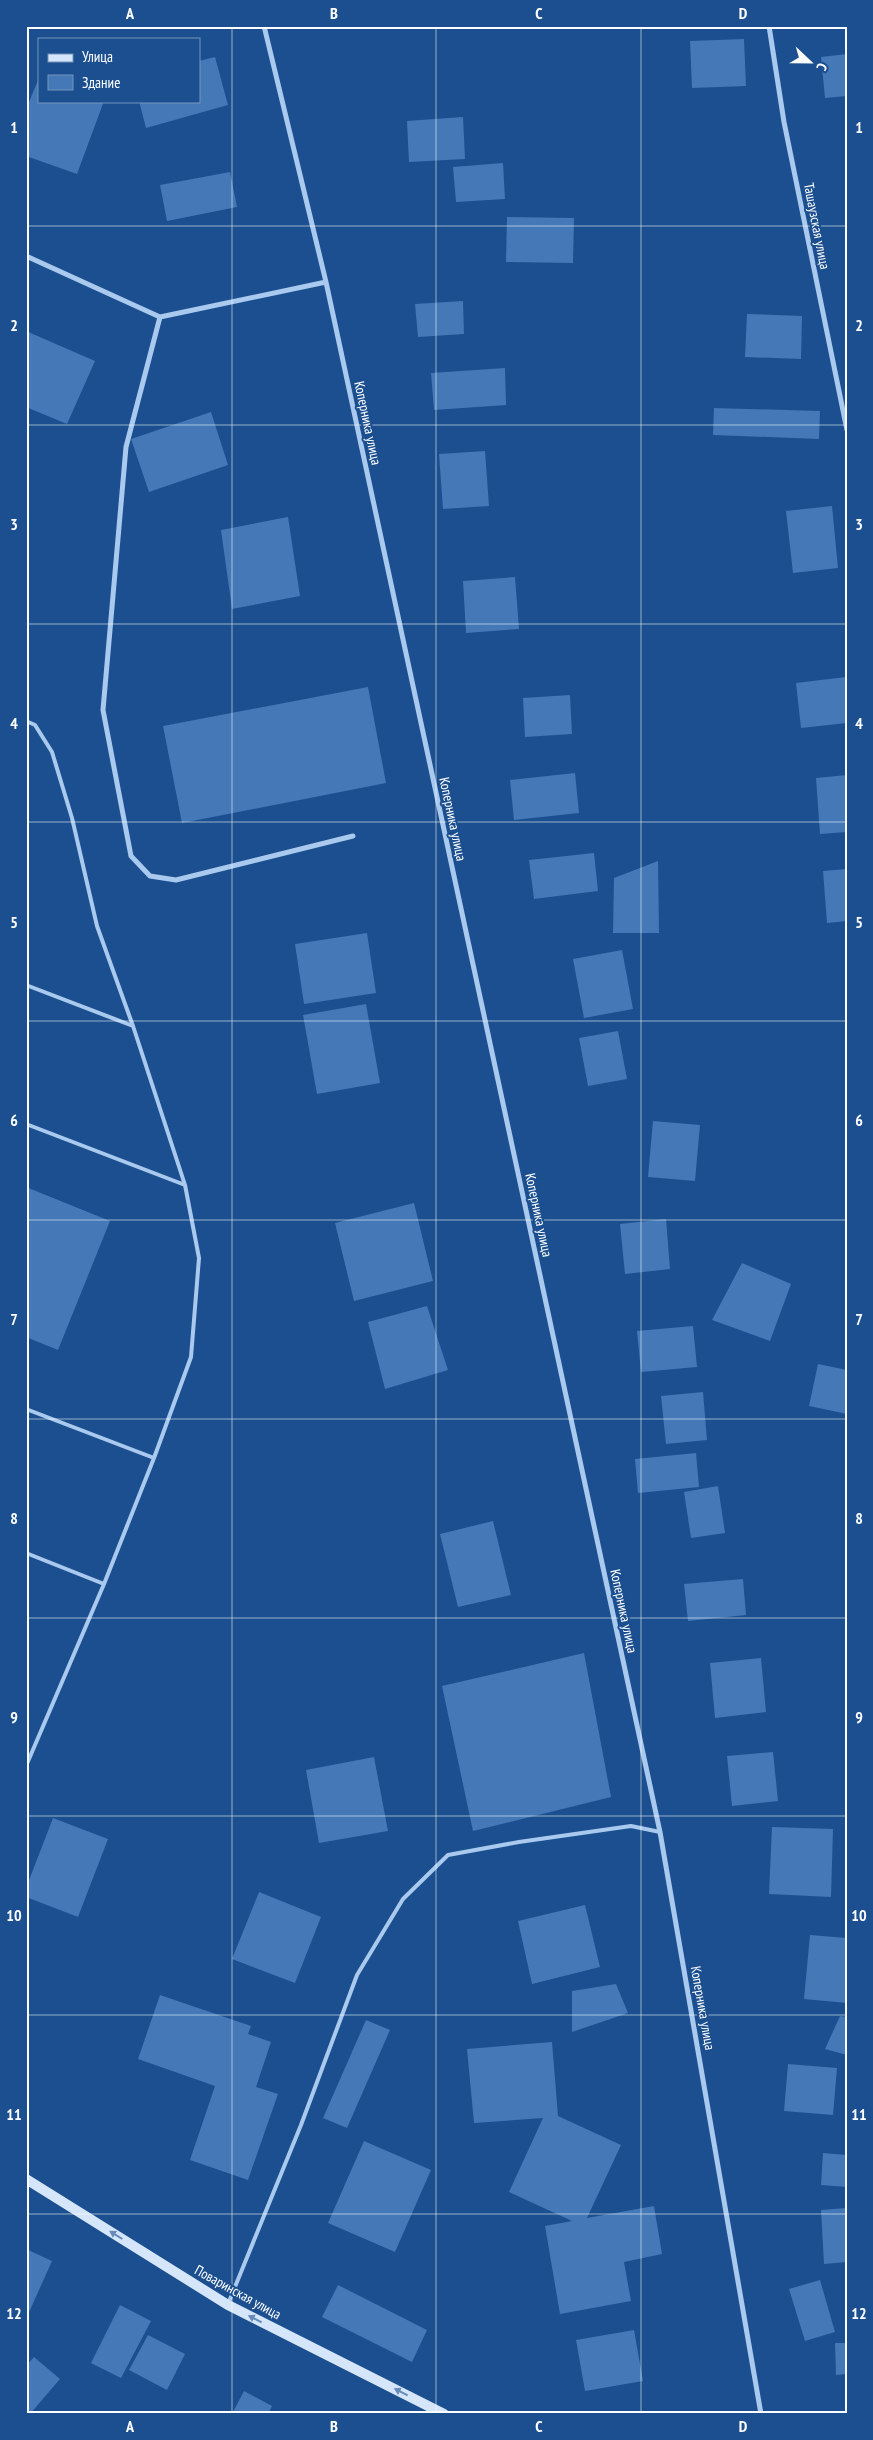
<svg xmlns="http://www.w3.org/2000/svg" width="873" height="2440" viewBox="0 0 873 2440" font-family="'PT Sans Narrow',sans-serif">
<style>
.building{fill:#4478b7}
.lines{fill:none;stroke-linecap:round;stroke-linejoin:round}
.lane{stroke:#a9c9ee;stroke-width:4}
.street{stroke:#a9c9ee;stroke-width:5}
.secondary{stroke:#d6e6fa;stroke-width:10}
.oneway{fill:#668bba}
.grid{fill:none;stroke:#fff;stroke-width:1;stroke-opacity:0.55}
.labels{text-anchor:middle;dominant-baseline:central;stroke-width:4;stroke-linejoin:round;paint-order:stroke}
.street-label{font-size:14px;fill:#fff;stroke:#1b4f8f}
.neatline{fill:none;stroke:#fff;stroke-width:2}
.grid-label{font-size:16px;text-anchor:middle;font-weight:bold;fill:#fff}
</style>
<rect width="100%" height="100%" fill="#1b4f8f"/>
<path class="building" d="M744,39L746,86L692,88L690,41Z
M847,54V96L825,98L821,57Z
M215,57L228,105L146,128L139,101H199V61Z
M39,78V101H104L77,174L26,156V109Z
M463,117L465,159L409,162L407,121Z
M503,163L505,199L456,202L453,167Z
M230,172L237,207L167,221L160,185Z
M507,217L574,218L573,263L506,262Z
M463,301L464,334L418,337L415,304Z
M747,314L802,316L801,359L745,357Z
M26,331L95,361L67,424L26,407Z
M505,368L506,405L434,410L431,373Z
M714,408L820,411L819,439L713,435Z
M211,412L228,465L149,492L131,439Z
M485,451L489,506L443,509L439,454Z
M832,506L838,568L793,573L786,511Z
M288,517L300,596L232,609L221,530Z
M515,577L519,629L466,633L463,581Z
M846,677L847,723L801,728L796,683Z
M368,687L386,783L182,823L163,726Z
M570,695L572,734L525,737L523,698Z
M575,773L579,813L514,820L510,780Z
M847,775V832L820,834L816,778Z
M594,853L598,891L534,899L529,860Z
M658,861L659,933H613L614,878Z
M847,869V921L827,923L823,871Z
M367,933L376,993L304,1004L295,944Z
M622,950L633,1009L584,1018L573,959Z
M366,1004L380,1083L317,1094L303,1015Z
M618,1031L627,1079L588,1086L579,1038Z
M653,1121L700,1125L695,1181L648,1177Z
M26,1187L110,1221L58,1350L26,1337Z
M414,1203L433,1281L354,1301L335,1223Z
M666,1219L670,1269L625,1274L620,1224Z
M742,1263L791,1284L770,1341L712,1320Z
M427,1306L448,1370L385,1389L368,1322Z
M693,1326L697,1367L641,1372L637,1331Z
M818,1364L847,1370V1414L809,1406Z
M703,1392L707,1440L666,1444L661,1396Z
M696,1453L699,1487L638,1493L635,1459Z
M718,1486L725,1533L691,1538L684,1492Z
M493,1521L511,1595L458,1607L440,1534Z
M743,1579L746,1615L688,1621L684,1584Z
M584,1653L611,1797L473,1831L442,1686Z
M761,1658L766,1712L715,1718L710,1663Z
M773,1752L778,1801L732,1806L727,1756Z
M374,1757L388,1831L319,1843L306,1770Z
M53,1818L108,1839L78,1917L26,1897V1888Z
M772,1827L833,1829L831,1897L769,1894Z
M259,1892L321,1917L295,1983L232,1959Z
M585,1905L600,1967L532,1984L518,1921Z
M810,1935L847,1938V2003L804,1999Z
M616,1984L628,2013L572,2032V1991Z
M160,1995L251,2026L248,2034L271,2042L256,2087L278,2094L248,2180L190,2160L215,2086L138,2059Z
M840,2016L847,2017V2055L825,2049Z
M366,2020L390,2030L347,2128L323,2118Z
M552,2042L558,2116L621,2145L587,2218L654,2206L662,2254L624,2262L631,2301L560,2314L545,2226L572,2221L509,2192L543,2118L474,2123L467,2049Z
M788,2064L837,2068L833,2115L784,2111Z
M364,2141L431,2170L395,2252L328,2223Z
M823,2153L847,2155V2187L821,2185Z
M847,2208V2262L824,2264L821,2210Z
M26,2249L52,2261L26,2319Z
M820,2280L835,2332L805,2341L789,2289Z
M338,2285L427,2330L412,2362L322,2317Z
M120,2305L151,2321L121,2378L91,2363Z
M634,2330L643,2381L585,2391L576,2340Z
M148,2335L185,2354L167,2390L129,2370Z
M835,2343H847V2374L836,2375Z
M34,2357L60,2379L30,2414H26V2366Z
M244,2391L272,2406L268,2414H232Z"/>
<g class="lines">
<path class="lane" d="M26,721L35,725L52,752L72,818L97,926L133,1026L185,1185L199,1258L191,1357L154,1458L104,1584L26,1766
M26,985L133,1026
M26,1124L185,1185
M26,1409L154,1458
M26,1553L104,1584
M228,2304L301,2125L357,1975L403,1899L448,1855L519,1842L631,1826L660,1832"/>
<path class="street" d="M264,26L326,282L660,1832L761,2414
M769,26L784,122L847,430
M26,256L160,317L326,282
M160,317L126,447L103,710L131,856L150,876L176,880L353,836"/>
<path class="secondary" d="M26,2179L228,2305L444,2414"/>
</g>
<defs><path id="oneway-solid" d="M-6-.8H1V-3.2L6.5 0L1 3.2V.8H-6Z" transform="scale(1.25)"/></defs>
<g class="oneway">
<use href="#oneway-solid" transform="translate(116 2235) rotate(-148)"/>
<use href="#oneway-solid" transform="translate(255 2319) rotate(-153)"/>
<use href="#oneway-solid" transform="translate(401 2392) rotate(-153)"/>
</g>
<path class="grid" d="M232,26V2414M436,26V2414M641,26V2414M26,226H847M26,425H847M26,624H847M26,822H847M26,1021H847M26,1220H847M26,1419H847M26,1618H847M26,1816H847M26,2015H847M26,2214H847"/>
<g class="labels">
<g class="street-label">
<text transform="translate(817 226) rotate(79)">Ташаузская улица</text>
<text transform="translate(368 423) rotate(78)">Коперника улица</text>
<text transform="translate(453 819) rotate(78)">Коперника улица</text>
<text transform="translate(539 1215) rotate(78)">Коперника улица</text>
<text transform="translate(624 1611) rotate(78)">Коперника улица</text>
<text transform="translate(703 2008) rotate(80)">Коперника улица</text>
<text transform="translate(238 2292) rotate(29)">Поваринская улица</text>
</g>
</g>
<rect width="873" height="2440" fill="none" stroke="#1b4f8f" stroke-width="55"/>
<rect x="38" y="38" width="162" height="65" fill="#1b4f8f" stroke="#7695bc"/>
<rect x="48" y="54" width="25" height="8" fill="#d6e6fa" stroke="#7695bc"/>
<text x="82" y="62" font-size="15" fill="#ffffff">Улица</text>
<rect x="48" y="75" width="25" height="15" fill="#4478b7" stroke="#7695bc"/>
<text x="82" y="88" font-size="15" fill="#ffffff">Здание</text>
<g transform="translate(810 62) rotate(112)" stroke="#1b4f8f" stroke-width="4" paint-order="stroke">
<path d="M0-4L9 19L0 12L-9 19Z" fill="#ffffff"/>
<text y="-8" font-size="14" font-weight="bold" text-anchor="middle" fill="#ffffff">С</text>
</g>
<rect x="28" y="28" width="818" height="2384" class="neatline"/>
<g class="grid-label">
<text x="130" y="19">A</text>
<text x="334" y="19">B</text>
<text x="539" y="19">C</text>
<text x="743" y="19">D</text>
<text x="14" y="133">1</text>
<text x="859" y="133">1</text>
<text x="14" y="331">2</text>
<text x="859" y="331">2</text>
<text x="14" y="530">3</text>
<text x="859" y="530">3</text>
<text x="14" y="729">4</text>
<text x="859" y="729">4</text>
<text x="14" y="928">5</text>
<text x="859" y="928">5</text>
<text x="14" y="1126">6</text>
<text x="859" y="1126">6</text>
<text x="14" y="1325">7</text>
<text x="859" y="1325">7</text>
<text x="14" y="1524">8</text>
<text x="859" y="1524">8</text>
<text x="14" y="1723">9</text>
<text x="859" y="1723">9</text>
<text x="14" y="1921">10</text>
<text x="859" y="1921">10</text>
<text x="14" y="2120">11</text>
<text x="859" y="2120">11</text>
<text x="14" y="2319">12</text>
<text x="859" y="2319">12</text>
<text x="130" y="2432">A</text>
<text x="334" y="2432">B</text>
<text x="539" y="2432">C</text>
<text x="743" y="2432">D</text>
</g>
</svg>
